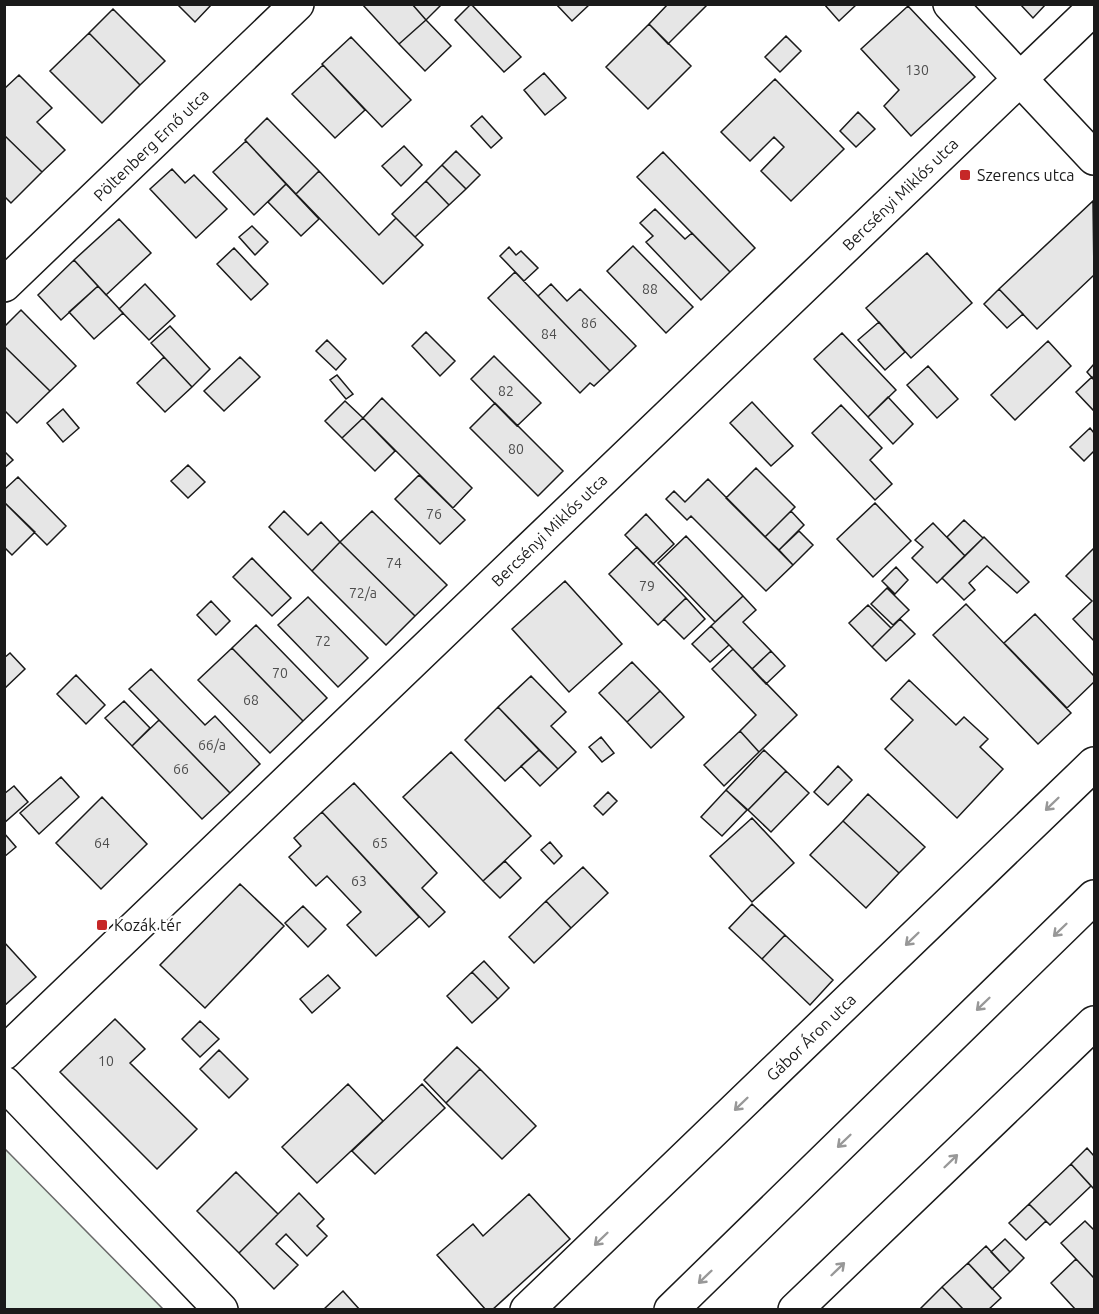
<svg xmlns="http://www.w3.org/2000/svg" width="1099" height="1314" viewBox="0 0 1099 1314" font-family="Ubuntu,sans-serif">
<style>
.green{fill:#e0efe3;stroke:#6a6a6a;stroke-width:1.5}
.building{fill:#e6e6e6;stroke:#1a1a1a;stroke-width:1.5}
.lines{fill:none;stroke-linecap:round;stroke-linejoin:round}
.minor-casing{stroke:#1a1a1a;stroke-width:36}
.tertiary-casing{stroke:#1a1a1a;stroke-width:36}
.primary-casing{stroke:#1a1a1a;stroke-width:36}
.minor{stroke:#fff;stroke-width:33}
.tertiary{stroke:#fff;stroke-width:33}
.primary{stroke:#fff;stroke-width:33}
.oneway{stroke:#989898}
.poi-dot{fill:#c62828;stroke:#fff;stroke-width:2}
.labels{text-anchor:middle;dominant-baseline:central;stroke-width:4.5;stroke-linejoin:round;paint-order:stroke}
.number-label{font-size:14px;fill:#4d4d4d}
.street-label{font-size:16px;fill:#1a1a1a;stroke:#fff}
.poi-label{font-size:16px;fill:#1a1a1a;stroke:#fff;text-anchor:start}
</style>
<rect width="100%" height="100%" fill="#fff"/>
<path class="green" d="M4,1149H5L163,1309H5Z"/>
<path class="building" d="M177,4H212L195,22Z
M362,4H412L426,20L399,44Z
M412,4H442L426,20Z
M471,4L521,57L504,72L455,20Z
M556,4H590L572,21Z
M668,4H708L668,44L649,24Z
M824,4H857L839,21Z
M1020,4H1046L1033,18Z
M908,6L975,77L911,136L884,106L899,90L861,49Z
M113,9L165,61L140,85L89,33Z
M426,20L451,46L425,71L399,44Z
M649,24L691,66L648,109L606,67Z
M89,33L140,85L102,123L50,71Z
M786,36L801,51L780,72L765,57Z
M351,37L411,100L382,127L322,64Z
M323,65L365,110L335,138L292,94Z
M544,73L566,98L545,115L524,90Z
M19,75L52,108L37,122L65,150L42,172L4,135V89Z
M775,79L844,149L791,201L761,171L784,147L774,137L750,161L721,132Z
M858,112L875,129L856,147L840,131Z
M482,116L502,138L491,148L471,126Z
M267,118L319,171L296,194L245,140Z
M4,135L42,172L11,203L4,196Z
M246,141L286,184L254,215L213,172Z
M404,146L422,165L401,186L382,166Z
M456,151L480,175L466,189L442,165Z
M663,152L755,248L730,272L637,177Z
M442,165L466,189L449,205L426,181Z
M172,169L185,183L194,175L227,209L196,238L150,189Z
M319,171L379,235L396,218L423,245L383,284L296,194Z
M426,181L449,205L415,237L392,214Z
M286,184L319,219L301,236L268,202Z
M1093,201L1094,275L1037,329L999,289Z
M655,209L685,239L692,233L730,272L701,300L646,242L653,236L640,223Z
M119,219L151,253L106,295L74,260Z
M252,226L268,242L255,255L239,237Z
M633,246L693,307L666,333L607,271Z
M509,247L516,255L521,251L538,268L524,281L500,256Z
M234,248L268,284L251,300L217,264Z
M927,253L972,303L911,358L866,308Z
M74,260L98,286L61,320L38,295Z
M515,272L610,371L594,386L590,383L580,393L488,298Z
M145,284L175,316L149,340L119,309Z
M551,284L567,301L580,289L636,346L610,371L538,296Z
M98,286L123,313L94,339L69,312Z
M999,289L1023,314L1007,328L984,304Z
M21,310L76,366L50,391L4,346V327Z
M879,322L905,352L885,370L858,340Z
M170,326L210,369L192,387L151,343Z
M426,332L455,361L440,376L412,346Z
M842,333L896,390L868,417L814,359Z
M327,340L346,359L336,370L316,351Z
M1048,341L1071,366L1015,420L991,395Z
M4,346L50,391L17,423L4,410Z
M494,356L541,403L517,426L471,379Z
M164,357L192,387L165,412L137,383Z
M240,357L260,377L224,411L204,391Z
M1094,364V380L1087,372Z
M928,366L958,399L937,418L907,385Z
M337,375L353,394L346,399L330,380Z
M1092,377L1094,380V411L1076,392Z
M888,397L913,424L893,444L868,417Z
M382,398L472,488L453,508L363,418Z
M345,401L363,418L342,438L325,421Z
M752,402L793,446L771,466L730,423Z
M495,403L563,471L538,496L470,428Z
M841,405L882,448L870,460L892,484L875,500L812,433Z
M63,409L79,428L63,442L47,423Z
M363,418L395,451L375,471L342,438Z
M1090,428L1094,433V451L1084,461L1070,447Z
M4,451L13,460L4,468Z
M188,465L205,482L188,498L171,481Z
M756,468L795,507L765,537L726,498Z
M419,475L465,520L440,544L395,499Z
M18,477L66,526L47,545L4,502V490Z
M708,479L793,565L766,591L691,516L687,520L666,499L674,491L685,502Z
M4,502L35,532L12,555L4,547Z
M875,503L911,541L873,577L837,539Z
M284,511L308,535L321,522L340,542L312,571L269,527Z
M372,511L447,585L415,616L340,542Z
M791,511L804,525L779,550L765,537Z
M646,514L674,544L653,564L625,535Z
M964,520L983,538L965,556L947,537Z
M933,523L965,556L937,583L912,558L923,547L915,540Z
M799,531L813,545L793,565L779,550Z
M686,536L743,596L715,622L658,563Z
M984,537L1029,582L1017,593L987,566L969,583L975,590L964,600L942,578Z
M340,542L415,616L386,645L312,571Z
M637,547L686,598L658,625L609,574Z
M1094,548V641L1073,619L1092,601L1066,576Z
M252,558L291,598L272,616L233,577Z
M896,567L908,580L895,594L882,581Z
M565,581L622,644L569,692L512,629Z
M887,588L909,610L893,625L871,604Z
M743,596L756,610L743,622L771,651L752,669L711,626Z
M308,597L368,658L338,687L278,625Z
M686,598L705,619L684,639L664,619Z
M211,601L230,621L216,635L197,615Z
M966,604L1071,713L1038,744L933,635Z
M868,605L891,628L872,647L849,623Z
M1035,614L1094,676V682L1067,708L1004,643Z
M900,619L915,634L886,661L872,647Z
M256,625L327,698L303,721L232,648Z
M711,626L729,645L710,662L692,644Z
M232,648L303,721L270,753L198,680Z
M733,649L797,715L759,752L740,731L756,715L712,669Z
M771,651L785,666L766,684L752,669Z
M10,653L25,669L4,689V658Z
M632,662L660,691L627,722L599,693Z
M151,669L205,725L215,716L260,764L230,793L129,689Z
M76,675L105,705L86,724L57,694Z
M531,676L566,712L551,726L576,752L558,769L498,707Z
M909,680L956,725L964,717L988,739L980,747L1003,769L957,818L885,749L913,720L891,699Z
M660,691L684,717L651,748L627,722Z
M124,701L150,728L132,746L105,718Z
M498,707L539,750L505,781L465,740Z
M159,720L230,793L202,819L132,746Z
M740,731L759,752L724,786L704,765Z
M601,737L614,753L602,762L589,747Z
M539,750L558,769L540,786L521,766Z
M764,750L786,771L748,810L726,790Z
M451,752L531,836L483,881L403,797Z
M838,766L852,780L828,805L814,792Z
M786,771L809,793L771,832L748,810Z
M61,777L79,797L39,834L20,813Z
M354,783L437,873L422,888L445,912L429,927L322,812Z
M14,786L28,802L4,823V794Z
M726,790L747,810L722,836L701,817Z
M608,792L617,801L603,815L594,806Z
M868,794L925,847L899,873L843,821Z
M102,797L147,844L101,889L56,843Z
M322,812L419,917L376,956L347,925L361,912L327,876L316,886L289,857L301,846L294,838Z
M752,818L794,863L752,902L710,856Z
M843,821L899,873L866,908L810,855Z
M4,833L16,847L4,857Z
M550,842L562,856L554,864L541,850Z
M505,861L521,878L500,898L483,881Z
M583,867L608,893L571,928L546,901Z
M240,884L284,926L205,1008L160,965Z
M546,901L571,928L534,963L509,937Z
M752,904L785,935L762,959L729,928Z
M303,906L326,929L308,947L285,923Z
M785,935L833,980L810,1005L762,959Z
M4,942L36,977L4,1006Z
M484,961L509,988L498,999L472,972Z
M472,972L498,999L472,1023L447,996Z
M328,975L340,988L312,1013L300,999Z
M115,1019L145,1049L130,1063L197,1129L157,1169L60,1072Z
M200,1021L219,1039L200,1057L182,1039Z
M457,1047L480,1069L446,1103L424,1080Z
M219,1050L248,1079L229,1098L200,1069Z
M480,1069L536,1126L502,1159L446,1103Z
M348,1084L383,1121L317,1183L282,1147Z
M422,1084L445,1108L375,1174L352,1151Z
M1087,1148L1094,1156V1189L1071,1164Z
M1071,1164L1091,1186L1050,1225L1029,1204Z
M236,1172L278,1214L239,1253L197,1211Z
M299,1193L324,1219L317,1226L327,1236L307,1256L286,1234L276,1244L298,1265L274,1289L239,1253Z
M529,1194L570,1239L492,1310H486L437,1255L473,1224L483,1236Z
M1029,1204L1046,1221L1026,1240L1009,1223Z
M1085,1221L1094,1230V1278L1061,1243Z
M1005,1239L1024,1258L1010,1272L991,1252Z
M986,1246L1010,1272L992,1289L968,1263Z
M1076,1259L1094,1278V1310H1076L1051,1283Z
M968,1263L1001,1298L988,1310H964L942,1287Z
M942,1287L964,1310H919Z
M343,1291L360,1310H323Z"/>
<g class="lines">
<defs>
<path id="minor" d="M4,285L297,4
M4,1053L1094,8
M4,1083L221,1310
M527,1310L1094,764"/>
<path id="tertiary" d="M950,4L1094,158"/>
<path id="primary" d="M671,1310L1094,897
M795,1310L1094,1023"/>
</defs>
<use href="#minor" class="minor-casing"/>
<use href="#tertiary" class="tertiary-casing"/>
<use href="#primary" class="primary-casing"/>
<use href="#minor" class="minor"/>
<use href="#tertiary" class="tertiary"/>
<use href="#primary" class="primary"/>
</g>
<defs><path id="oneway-shaft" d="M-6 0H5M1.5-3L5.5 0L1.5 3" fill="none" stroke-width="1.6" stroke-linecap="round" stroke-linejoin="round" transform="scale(1.5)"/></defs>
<g class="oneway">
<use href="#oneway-shaft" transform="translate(1052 804) rotate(136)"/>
<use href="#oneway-shaft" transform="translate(1060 930) rotate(136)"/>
<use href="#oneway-shaft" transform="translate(912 939) rotate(136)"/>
<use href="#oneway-shaft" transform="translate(983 1004) rotate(136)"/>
<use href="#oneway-shaft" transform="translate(741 1104) rotate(136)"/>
<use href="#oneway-shaft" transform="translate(844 1141) rotate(136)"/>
<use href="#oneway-shaft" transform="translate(951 1161) rotate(-44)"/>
<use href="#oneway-shaft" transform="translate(601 1239) rotate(136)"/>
<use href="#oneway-shaft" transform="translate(838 1269) rotate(-44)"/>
<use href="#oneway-shaft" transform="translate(705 1277) rotate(136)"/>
</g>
<g class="poi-dot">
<rect x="959" y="169" width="12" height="12" rx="3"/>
<rect x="96" y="919" width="12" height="12" rx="3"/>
</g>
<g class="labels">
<g class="number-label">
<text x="917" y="70">130</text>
<text x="650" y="289">88</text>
<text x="589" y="323">86</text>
<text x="549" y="334">84</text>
<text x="506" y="391">82</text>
<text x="516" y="449">80</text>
<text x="434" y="514">76</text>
<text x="394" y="563">74</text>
<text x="647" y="586">79</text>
<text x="363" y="593">72/a</text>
<text x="323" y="641">72</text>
<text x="280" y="673">70</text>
<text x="251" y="700">68</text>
<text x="212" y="745">66/a</text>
<text x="181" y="769">66</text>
<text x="102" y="843">64</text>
<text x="380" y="843">65</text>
<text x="359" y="881">63</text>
<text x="106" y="1061">10</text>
</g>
<g class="street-label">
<text transform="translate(151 145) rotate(-44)">Pöltenberg Ernő utca</text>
<text transform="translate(900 194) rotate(-44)">Bercsényi Miklós utca</text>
<text transform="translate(549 530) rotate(-44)">Bercsényi Miklós utca</text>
<text transform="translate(811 1037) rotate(-44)">Gábor Áron utca</text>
</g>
<g class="poi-label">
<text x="977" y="175">Szerencs utca</text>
<text x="114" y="925">Kozák tér</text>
</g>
</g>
<rect width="1099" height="1314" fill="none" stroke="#1a1a1a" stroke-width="12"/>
</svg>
